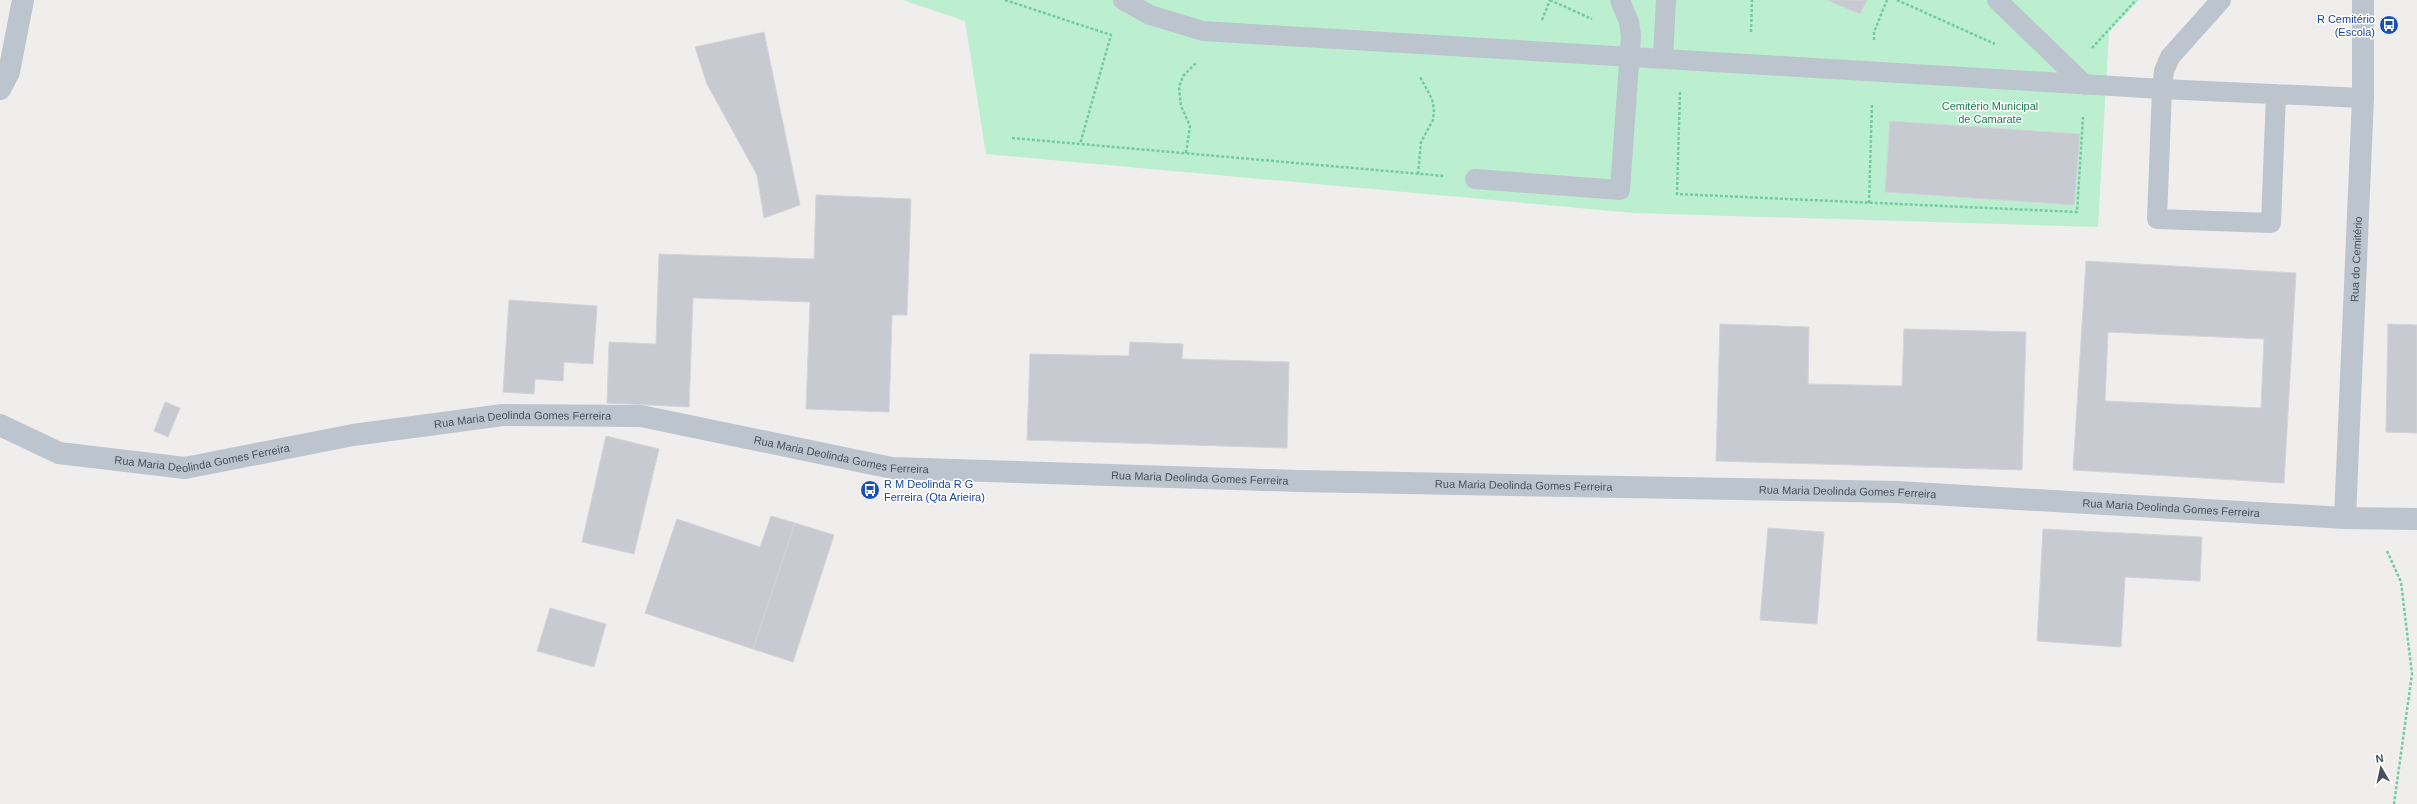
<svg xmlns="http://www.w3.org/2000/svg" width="2417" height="804" viewBox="0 0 2417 804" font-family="Arial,sans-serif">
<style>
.green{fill:#bbefcf}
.building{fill:#c7cad0;stroke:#d2d4d9;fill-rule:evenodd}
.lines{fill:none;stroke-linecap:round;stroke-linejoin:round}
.path{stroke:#73cca1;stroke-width:2.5;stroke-dasharray:3 2;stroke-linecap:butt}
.service{stroke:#bcc5cd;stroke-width:20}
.minor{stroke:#bcc5cd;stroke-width:22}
.tertiary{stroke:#bcc5cd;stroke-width:22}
.labels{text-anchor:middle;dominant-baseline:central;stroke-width:3;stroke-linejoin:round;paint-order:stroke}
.transit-label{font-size:11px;fill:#164399;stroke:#fff;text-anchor:end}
.park-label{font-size:11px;fill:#177c4a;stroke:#fff}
.street-label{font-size:11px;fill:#46515b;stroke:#fff}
</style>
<rect width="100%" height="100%" fill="#f0eded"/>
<path class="green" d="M903,0H2139L2109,32L2098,227L1635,213L986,154L965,21Z"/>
<path class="building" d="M1827,0H1867L1860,14Z
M764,32L800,205L764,218L757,175L707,84L695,47Z
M1890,121L2080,134L2074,205L1885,192Z
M816,195L911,199L907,315H892L889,412L806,409L810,302L693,298L689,407L607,403L609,342L656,344L659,254L814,259Z
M2086,261L2296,273L2284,483L2073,470ZM2108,332L2264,339L2261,408L2105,401Z
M509,300L597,306L593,364L564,362L563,381L535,379L534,394L503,392Z
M1720,324L1809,327L1808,384L1902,386L1904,329L2026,332L2022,470L1716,461Z
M2388,324L2417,325V433L2386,432Z
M1130,342L1183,344L1182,359L1289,362L1287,448L1027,440L1030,354L1129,356Z
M165,402L180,408L168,437L154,431Z
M606,436L659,449L634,554L582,542Z
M771,516L795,523L753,649L645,613L677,519L760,547Z
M795,523L834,535L793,662L753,649Z
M1768,528L1824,532L1817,624L1760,620Z
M2043,529L2202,537L2200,581L2125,577L2121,647L2037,641Z
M550,608L606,624L594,667L537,651Z"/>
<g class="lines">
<path class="path" d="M1005,0L1111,35L1080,144
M1550,0L1592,19
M1897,0L1995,44
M1542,20L1550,0
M1751,32L1752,0
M1874,40V32L1887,0
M2092,48L2136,0
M1680,92L1677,194L2077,212L2083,117
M1012,138L1444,176
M1186,153L1190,126L1181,106L1179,87L1183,76L1196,63
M1418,174L1421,142L1433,120L1434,109L1432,99L1420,77
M1869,203L1872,103
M2387,551L2401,582L2412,674L2394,804"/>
<path class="service" d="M1123,0L1150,15L1203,31L2162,89L2164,71L2170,57L2221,0
M1997,0L2085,85
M1663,59L1666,0
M2276,94L2271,223L2157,219L2162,89L2363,98
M1475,179L1620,190L1631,36L1629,22L1620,0"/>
<g class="minor">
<path d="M0,89L9,72L23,0"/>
<path id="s1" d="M2345,518L2363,98V0"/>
</g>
<path class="tertiary" id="s2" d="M0,425L59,453L185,468L353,435L503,415L641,416L892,468L1298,481L1897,492L2345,518L2417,519"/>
</g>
<defs>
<symbol id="bus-disc" viewBox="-11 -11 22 22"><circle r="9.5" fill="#1a4fb4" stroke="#fff"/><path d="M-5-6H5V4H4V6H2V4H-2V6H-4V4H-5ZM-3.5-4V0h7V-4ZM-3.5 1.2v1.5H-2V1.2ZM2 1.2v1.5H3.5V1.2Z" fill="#fff"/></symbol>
</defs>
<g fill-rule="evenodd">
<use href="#bus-disc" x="2378" y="14" width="22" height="22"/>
<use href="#bus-disc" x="859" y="479" width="22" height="22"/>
</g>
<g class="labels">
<g class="transit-label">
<text x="2375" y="19">R Cemitério<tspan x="2375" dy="13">(Escola)</tspan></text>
<text x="884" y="484" text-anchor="start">R M Deolinda R G<tspan x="884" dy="13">Ferreira (Qta Arieira)</tspan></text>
</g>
<g class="park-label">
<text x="1990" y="106">Cemitério Municipal<tspan x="1990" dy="13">de Camarate</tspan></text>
</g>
<g class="street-label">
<text stroke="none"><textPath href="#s1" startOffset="259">Rua do Cemitério</textPath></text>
<text stroke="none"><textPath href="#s2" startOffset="534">Rua Maria Deolinda Gomes Ferreira</textPath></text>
<text stroke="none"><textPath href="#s2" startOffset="210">Rua Maria Deolinda Gomes Ferreira</textPath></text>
<text stroke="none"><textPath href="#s2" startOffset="857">Rua Maria Deolinda Gomes Ferreira</textPath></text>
<text stroke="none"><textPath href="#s2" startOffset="1217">Rua Maria Deolinda Gomes Ferreira</textPath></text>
<text stroke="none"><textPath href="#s2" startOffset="1541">Rua Maria Deolinda Gomes Ferreira</textPath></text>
<text stroke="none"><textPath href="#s2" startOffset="1865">Rua Maria Deolinda Gomes Ferreira</textPath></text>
<text stroke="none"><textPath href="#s2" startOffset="2189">Rua Maria Deolinda Gomes Ferreira</textPath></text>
</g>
</g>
<g transform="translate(2381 768) rotate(351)" stroke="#ffffff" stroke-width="3" paint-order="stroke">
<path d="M0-3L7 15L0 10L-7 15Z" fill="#46515b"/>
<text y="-6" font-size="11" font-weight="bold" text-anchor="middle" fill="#46515b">N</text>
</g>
</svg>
